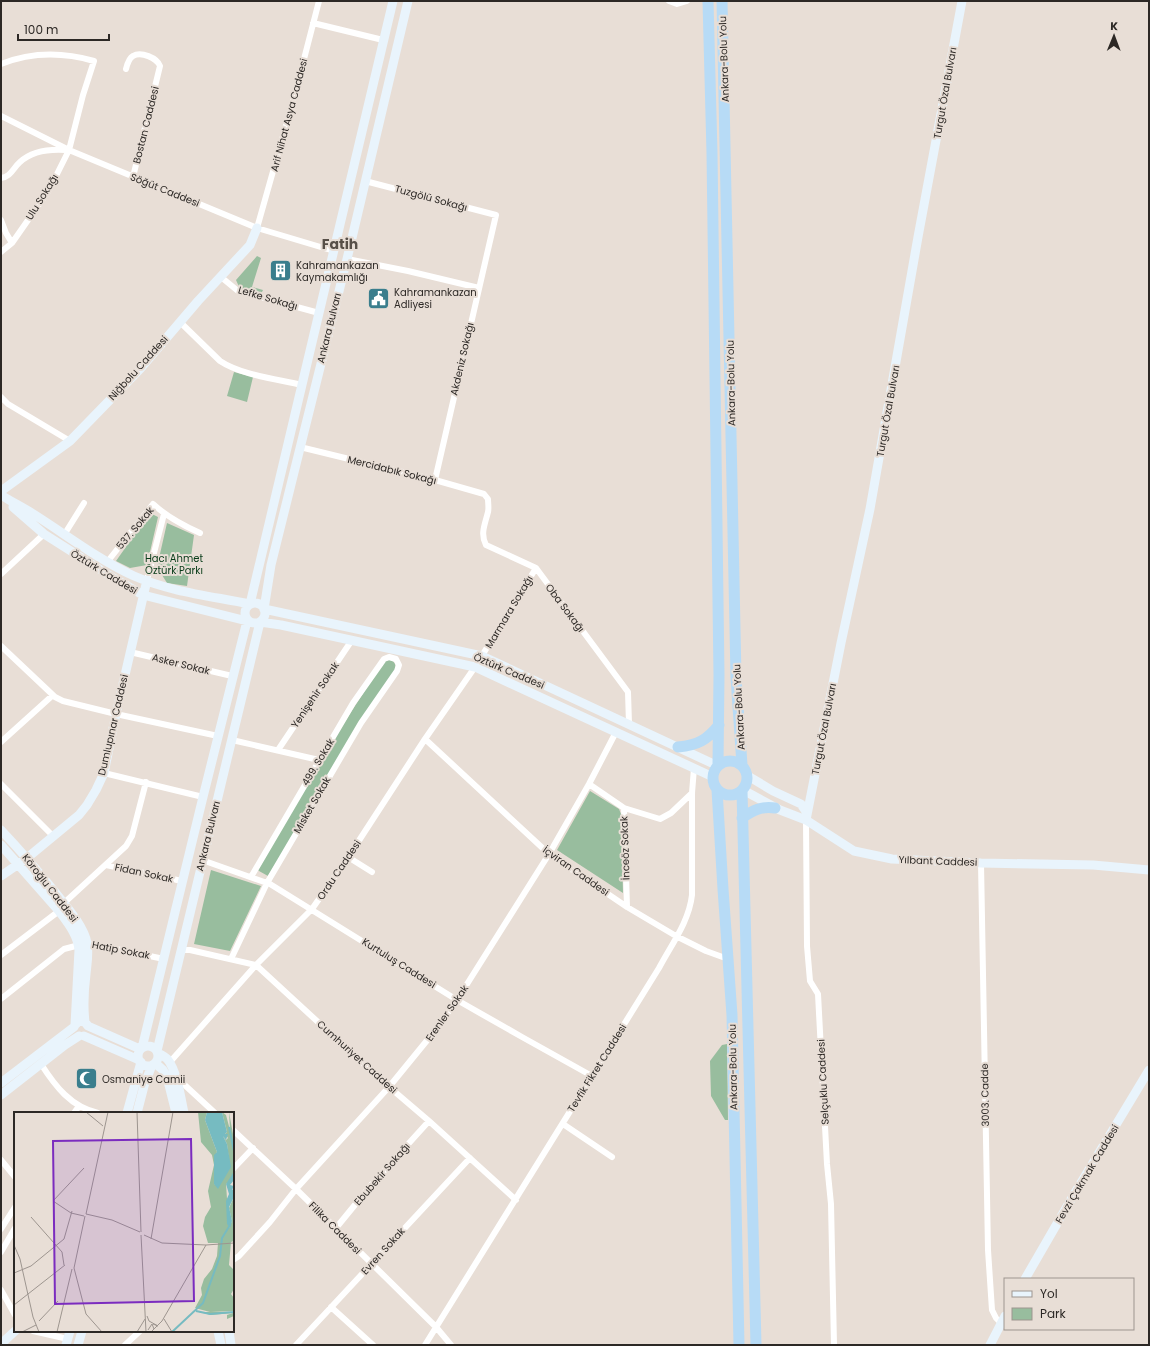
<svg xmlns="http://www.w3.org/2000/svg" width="1150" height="1346" viewBox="0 0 1150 1346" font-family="Poppins,sans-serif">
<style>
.green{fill:#98bd9e}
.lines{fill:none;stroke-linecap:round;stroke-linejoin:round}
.street{stroke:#fff;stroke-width:6}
.secondary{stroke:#e9f4fc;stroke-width:9}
.highway{stroke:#b7dbf6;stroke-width:11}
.labels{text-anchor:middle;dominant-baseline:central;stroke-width:4;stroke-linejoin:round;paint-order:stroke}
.street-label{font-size:10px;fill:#2c2825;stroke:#e8ded6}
.poi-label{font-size:10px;fill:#2c2825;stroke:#e8ded6;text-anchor:start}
.park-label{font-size:10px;fill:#063a17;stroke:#e8ded6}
.district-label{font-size:14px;font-weight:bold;fill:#574f48;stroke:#e8ded6}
.inset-river{fill:none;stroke:#76bbc1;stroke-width:2}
.inset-road{fill:none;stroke:#9d958f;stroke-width:1}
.view{fill:#7b2cbf;fill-opacity:0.15;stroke:#7b2cbf;stroke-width:2}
.inset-edge{fill:none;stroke:#2c2825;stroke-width:2}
</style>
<rect width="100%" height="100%" fill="#e8ded6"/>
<path class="green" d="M257,256L261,258L252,287L263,290L261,294L240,289L236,280Z
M234,372L253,377L247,402L227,396Z
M152,510L154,511L152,514L158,517L147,565L130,568L116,561Z
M167,523L194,535L187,586L167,583L157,567Z
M390,660C396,662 396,666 395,671L268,876L259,871L258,870C299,799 338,728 385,661Z
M590,791L619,809L621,814L623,893L557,850Z
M211,870L261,886L230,951L194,944Z
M727,1044L728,1120H725L711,1096L710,1061L722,1045Z"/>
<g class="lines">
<path class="street" d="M669,1L677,4L687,1
M313,23L383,40
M1,64C31,52 63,52 94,61L83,95L69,150L49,190L12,243L1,252
M126,69C127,65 129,58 133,56C141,51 157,58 160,66L133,177
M1,116L69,150L257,228L334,251
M1,178C11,177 13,168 20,162C32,151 51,149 66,150
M365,181L496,215L435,480
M1,220L6,233L12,243
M257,228L296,90L319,1
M347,259L408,271L479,288
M221,277L238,291L319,313
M180,322L220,361C241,375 276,379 302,385
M1,397L8,404L70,441
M300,447L435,480L484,494L488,499C488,503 489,508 488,512C485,524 480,534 486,545L536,568L628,692L629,724
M64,535L84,503
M108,561L153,504C167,517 182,525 200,533
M1,574L44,534
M147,580L164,514
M1,646L55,697L63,701L116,714L218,736
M130,652L232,676
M425,739L549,854L627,907L676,936L706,951L728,959
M232,740L319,760
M1,742L53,695
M278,750L352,640
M104,773L203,797
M1,784L53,836
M589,784L624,808L660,819L671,813L692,793
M624,808L627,907
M806,820L807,946L810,981L818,994L827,1164L831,1204L834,1345
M348,857L372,872
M202,860L270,884L457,1000L522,1037L592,1076
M981,863L988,1250L992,1310L996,1318L1001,1323
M106,865L182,881
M64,903L126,846L132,836L146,782
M182,950H190L256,965L381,1080L429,1121L516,1200
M1,955L59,911
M231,959L267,883L361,723L397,671L399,665L396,659L389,657L384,659L353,703L251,877
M1,999L64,949L87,943L164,959
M170,1062L256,965L312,909L347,859L425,739L475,667L536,568
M41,1064C55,1086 71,1107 98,1113
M176,1077L215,1113
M74,1113L79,1106
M563,1124L612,1157
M233,1130L296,1189L436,1327L451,1345
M1,1160L15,1177
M233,1169L253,1148
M336,1228L372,1184L429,1121
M1,1229L15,1207
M1,1252L15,1228
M233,1260L239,1256L270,1222L296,1189L389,1087L429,1038L457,1000L549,854L589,784L616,732
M1,1290L15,1315
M331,1307L373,1345
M33,1331L68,1339
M125,1345L140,1331
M296,1345L470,1158
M425,1345L659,968C671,945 689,922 692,895V793L694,768"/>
<path class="secondary" d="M408,1L347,259L271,565L264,609L482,656L718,766
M1,491L70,441L140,369L198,301L250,245L257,228
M1,495C12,502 24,508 35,515C68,536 99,560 134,576C171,592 211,596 250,604L393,1
M13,507L44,534L115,579L143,595L247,621L203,797L142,1048
M245 613a10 10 0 1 1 20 0a10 10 0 1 1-20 0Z
M748,776L773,791L801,804L807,813
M743,790L780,810L806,820L854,851L892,859L981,863L1093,865L1149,870
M806,820L841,643L870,509L918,237L962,1
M1,830C20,850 38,871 55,892C66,906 84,926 87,943C89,953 87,964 86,974C84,990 83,1006 85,1022
M1,845L59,911C67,922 78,935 79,950L75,1025
M1,876L27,858L79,815L87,805L96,790L104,773L116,714L147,580
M84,1036L139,1060
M138 1056a10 10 0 1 1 20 0a10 10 0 1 1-20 0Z
M157,1051L260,622L281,625L475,667L713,777
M158,1053C161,1055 166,1057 168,1060C177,1071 181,1099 184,1113
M155,1063L163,1070L167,1077L176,1113
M1,1083L74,1027L75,1025L79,1021L85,1022L88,1026L140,1049
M1,1095L65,1045L79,1036
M127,1113L141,1062
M137,1113L144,1086L152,1065
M1025,1279L1073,1196L1149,1070
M218,1331L221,1345
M229,1331L231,1345
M1,1344L15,1331
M66,1345L70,1331
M78,1345L82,1331
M990,1345L1005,1316"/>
<path class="highway" d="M708,1L712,153L719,675L718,765
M722,1L736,677L742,765
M678,747C698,745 707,740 719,725
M713 778a17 17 0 1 1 34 0a17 17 0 1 1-34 0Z
M717,790L723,889L732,1015L739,1345
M742,791L756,1345
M742,818C753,810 762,806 775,808"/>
</g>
<defs>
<symbol id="building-square" viewBox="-11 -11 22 22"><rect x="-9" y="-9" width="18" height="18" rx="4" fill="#3a7e8d" stroke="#e8ded6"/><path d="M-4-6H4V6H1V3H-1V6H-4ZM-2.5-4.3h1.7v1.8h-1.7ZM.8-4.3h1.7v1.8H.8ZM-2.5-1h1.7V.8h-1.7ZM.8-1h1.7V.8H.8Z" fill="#fff"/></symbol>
<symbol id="civic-square" viewBox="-11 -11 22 22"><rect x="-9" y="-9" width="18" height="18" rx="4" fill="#3a7e8d" stroke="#e8ded6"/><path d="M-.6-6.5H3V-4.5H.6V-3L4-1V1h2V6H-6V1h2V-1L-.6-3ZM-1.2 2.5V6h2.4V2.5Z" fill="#fff"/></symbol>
<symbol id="mosque-square" viewBox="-11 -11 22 22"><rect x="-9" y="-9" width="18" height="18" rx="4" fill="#3a7e8d" stroke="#e8ded6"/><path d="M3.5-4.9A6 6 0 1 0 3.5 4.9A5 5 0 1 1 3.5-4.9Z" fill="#fff"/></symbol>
</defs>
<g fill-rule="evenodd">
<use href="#building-square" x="268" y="258" width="25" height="25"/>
<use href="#civic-square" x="366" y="286" width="25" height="25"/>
<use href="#mosque-square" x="74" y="1066" width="25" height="25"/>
</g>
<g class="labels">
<g class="street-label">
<text transform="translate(724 59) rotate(-92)">Ankara-Bolu Yolu</text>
<text transform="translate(945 93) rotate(-80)">Turgut Özal Bulvarı</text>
<text transform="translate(289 115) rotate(-75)">Arif Nihat Asya Caddesi</text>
<text transform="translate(146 125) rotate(-76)">Bostan Caddesi</text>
<text transform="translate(165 190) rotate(22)">Söğüt Caddesi</text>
<text transform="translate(42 197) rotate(-58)">Ulu Sokağı</text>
<text transform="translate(431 198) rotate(15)">Tuzgölü Sokağı</text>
<text transform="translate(268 298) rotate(16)">Lefke Sokağı</text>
<text transform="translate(329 328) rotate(-76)">Ankara Bulvarı</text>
<text transform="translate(462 359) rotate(-77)">Akdeniz Sokağı</text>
<text transform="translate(138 368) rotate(-48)">Niğbolu Caddesi</text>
<text transform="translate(731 383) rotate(-91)">Ankara-Bolu Yolu</text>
<text transform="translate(888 411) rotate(-80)">Turgut Özal Bulvarı</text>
<text transform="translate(392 470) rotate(14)">Mercidabık Sokağı</text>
<text transform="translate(135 528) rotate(-50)">537. Sokak</text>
<text transform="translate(104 572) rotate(31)">Öztürk Caddesi</text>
<text transform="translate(565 608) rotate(53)">Oba Sokağı</text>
<text transform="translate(509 612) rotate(-59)">Marmara Sokağı</text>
<text transform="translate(181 664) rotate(14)">Asker Sokak</text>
<text transform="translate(509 671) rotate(23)">Öztürk Caddesi</text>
<text transform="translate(315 695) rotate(-56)">Yenişehir Sokak</text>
<text transform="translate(739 707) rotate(-93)">Ankara-Bolu Yolu</text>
<text transform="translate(113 725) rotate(-77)">Dumlupınar Caddesi</text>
<text transform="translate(824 729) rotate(-79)">Turgut Özal Bulvarı</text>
<text transform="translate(318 762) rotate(-59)">499. Sokak</text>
<text transform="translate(312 805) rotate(-60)">Misket Sokak</text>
<text transform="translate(208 836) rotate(-76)">Ankara Bulvarı</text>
<text transform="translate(625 848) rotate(-92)">İnceöz Sokak</text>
<text transform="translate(938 861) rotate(2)">Yılbant Caddesi</text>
<text transform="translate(339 870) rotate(-56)">Ordu Caddesi</text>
<text transform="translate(576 871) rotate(35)">İçviran Caddesi</text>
<text transform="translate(144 873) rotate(12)">Fidan Sokak</text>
<text transform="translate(50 888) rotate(52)">Köroğlu Caddesi</text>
<text transform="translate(121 950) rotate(11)">Hatip Sokak</text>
<text transform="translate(399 963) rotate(32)">Kurtuluş Caddesi</text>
<text transform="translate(447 1013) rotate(-55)">Erenler Sokak</text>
<text transform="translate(357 1057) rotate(42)">Cumhuriyet Caddesi</text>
<text transform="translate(733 1067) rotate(-91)">Ankara-Bolu Yolu</text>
<text transform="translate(597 1068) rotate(-58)">Tevfik Fikret Caddesi</text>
<text transform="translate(823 1082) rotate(-93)">Selçuklu Caddesi</text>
<text transform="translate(985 1095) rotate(-91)">3003. Cadde</text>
<text transform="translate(382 1174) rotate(-49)">Ebubekir Sokağı</text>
<text transform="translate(1087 1174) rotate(-59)">Fevzi Çakmak Caddesi</text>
<text transform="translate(335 1228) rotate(45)">Filika Caddesi</text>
<text transform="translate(383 1251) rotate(-48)">Evren Sokak</text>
</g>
<g class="poi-label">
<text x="296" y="265">Kahramankazan<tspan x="296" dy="12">Kaymakamlığı</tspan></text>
<text x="394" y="292">Kahramankazan<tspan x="394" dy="12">Adliyesi</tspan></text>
<text x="102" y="1079">Osmaniye Camii</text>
</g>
<g class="park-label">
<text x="174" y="558">Hacı Ahmet<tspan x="174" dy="12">Öztürk Parkı</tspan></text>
</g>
<g class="district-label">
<text x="340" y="244">Fatih</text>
</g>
</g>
<g transform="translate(14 1112)">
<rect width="220" height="220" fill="#e8ded6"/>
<path d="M184,0H193L191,8L203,40L200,46V72L203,73L216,56L213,32L209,24L212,28L214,26L211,22L213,20L208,0L212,3L216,18L215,0L219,22L220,65L212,72L215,116L218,109L215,96L220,85V129L217,130L215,153L220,158V177L217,182L220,186V199L196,200L181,196L188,183L187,176L190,167L198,157L203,144L204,131H194L189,114L191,105L197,95L194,79L200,53L198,43L187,30ZM185,200H220V204L213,207V203L219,201L197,203Z" fill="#98bd9e"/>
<path d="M193,0H208L213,20L211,22H214L212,28L209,24L213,32L217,55L204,77L200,72V43L203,40L191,8ZM219,61L220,68L216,73L220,74L218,78L220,77V85L215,95L218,109L216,116L213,112L212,89L215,82L212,72Z" fill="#76bbc1"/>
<path class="inset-river" d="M215,15L220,39M182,199L196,202L220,200M158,220L189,191L206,144L208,126L216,113"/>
<path class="inset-road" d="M72,0L89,14M123,0L127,120M39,89L70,56M39,89L57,101L70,104M72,102L98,108L126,120M72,102L94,0M17,105L48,140L50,153M127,123L132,220M130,123L148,131L192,133L220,131M137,127L159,0M0,133L6,147L19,205L25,220M60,156L72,202L88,220M60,156L71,104M0,161L17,154L50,127L58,99M0,193L51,153M133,204L135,209L144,214L139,212M150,207L158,220M25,209L44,189M148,209L192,133M134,218L138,212L140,217M8,220L22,213M43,220L58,157M123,220L131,207M137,220L148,209"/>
<path class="view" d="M177,27L180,189L41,192L39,29Z"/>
<rect width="220" height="220" class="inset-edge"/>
</g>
<rect width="1150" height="1346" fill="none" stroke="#2c2825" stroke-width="4"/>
<rect x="1004" y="1278" width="130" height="52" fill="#e8ded6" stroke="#9d958f"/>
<rect x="1012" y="1291" width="20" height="6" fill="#e9f4fc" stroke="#9d958f"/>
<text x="1040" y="1298" font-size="12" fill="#2c2825">Yol</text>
<rect x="1012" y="1308" width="20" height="12" fill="#98bd9e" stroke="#9d958f"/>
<text x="1040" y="1318" font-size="12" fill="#2c2825">Park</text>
<g transform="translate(1114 36) rotate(1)" stroke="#e8ded6" stroke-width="3" paint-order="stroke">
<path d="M0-3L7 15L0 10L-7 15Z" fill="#2c2825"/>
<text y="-6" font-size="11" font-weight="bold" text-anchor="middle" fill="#2c2825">K</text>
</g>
<path d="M18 34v6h91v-6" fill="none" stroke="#2c2825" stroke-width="2"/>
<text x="24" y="34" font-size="12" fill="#2c2825" stroke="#e8ded6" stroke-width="3" paint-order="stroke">100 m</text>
</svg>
